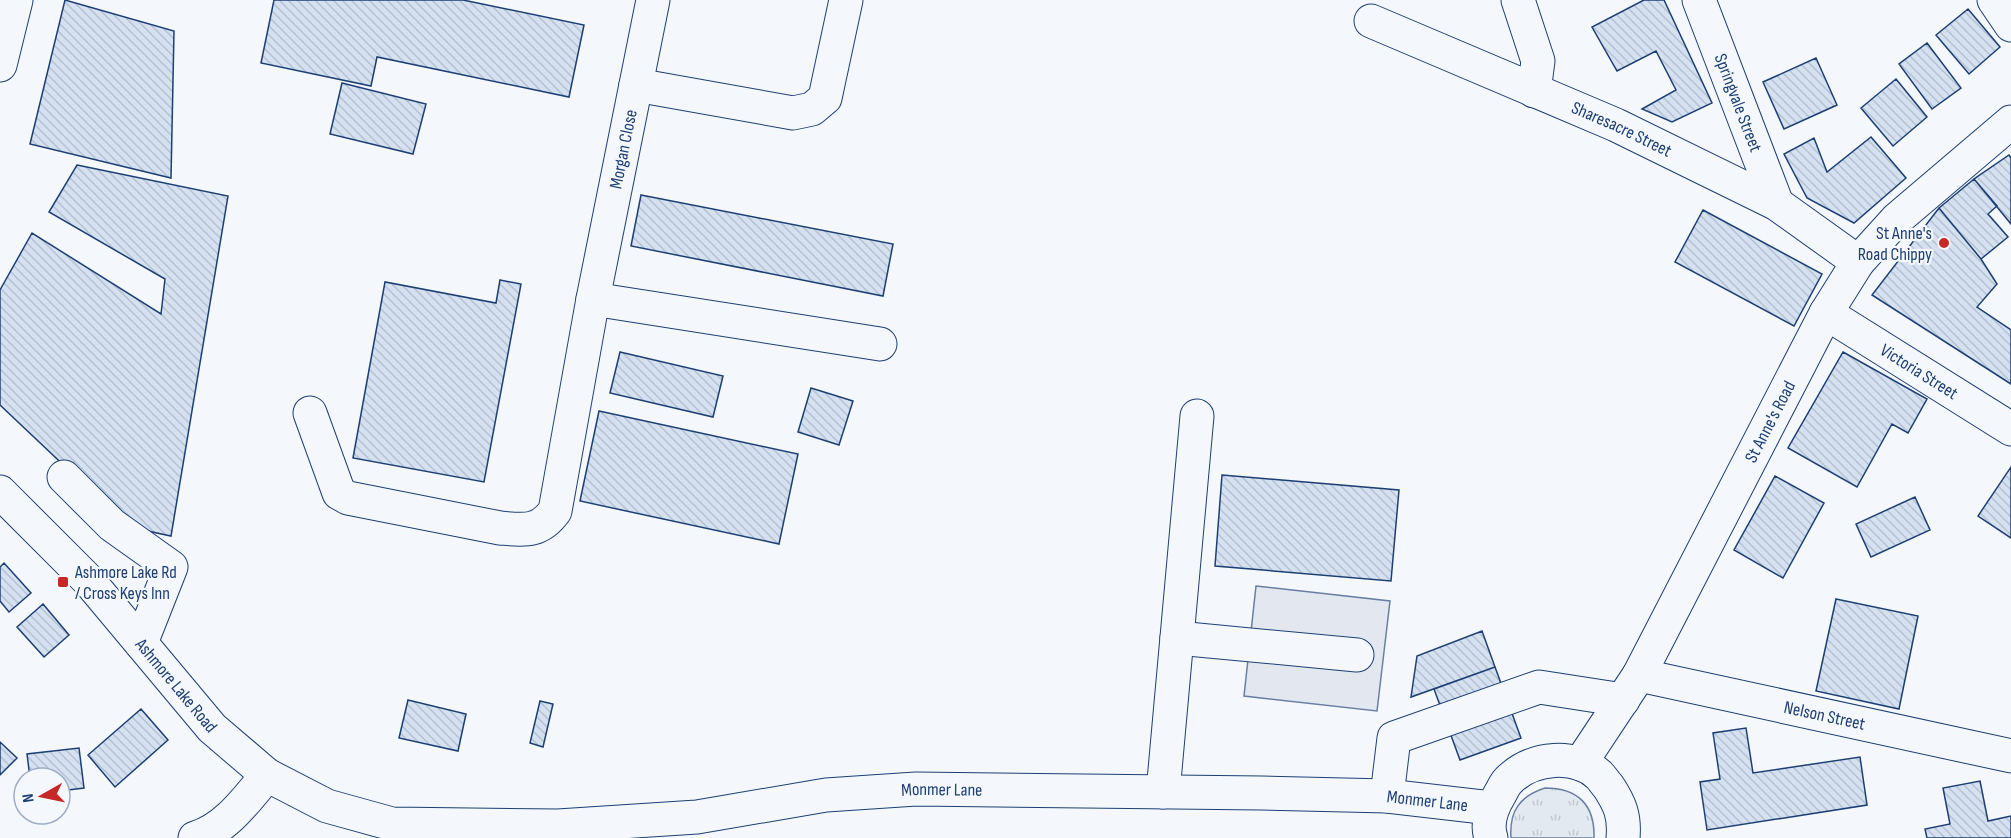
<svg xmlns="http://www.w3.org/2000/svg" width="2011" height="838" viewBox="0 0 2011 838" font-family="'Sofia Sans Condensed',sans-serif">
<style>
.grass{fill:url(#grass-tufts);stroke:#687fa3;stroke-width:1.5}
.parking{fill:#e3e8f0;stroke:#687fa3;stroke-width:1.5}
.building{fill:url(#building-back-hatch);stroke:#1d3f73;stroke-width:1.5}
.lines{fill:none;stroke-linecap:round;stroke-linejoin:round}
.minor-casing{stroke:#1d3f73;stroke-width:35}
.minor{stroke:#f4f7fb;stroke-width:33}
.poi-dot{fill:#c62828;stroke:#f4f7fb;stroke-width:2}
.labels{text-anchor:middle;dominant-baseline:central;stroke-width:4.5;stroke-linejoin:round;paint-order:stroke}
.street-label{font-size:18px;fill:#1d3f73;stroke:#f4f7fb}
.poi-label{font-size:18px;fill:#1d3f73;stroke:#f4f7fb;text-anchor:end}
</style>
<defs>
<pattern id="grass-tufts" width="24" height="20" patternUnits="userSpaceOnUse" patternTransform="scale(1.5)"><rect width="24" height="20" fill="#e3e9f0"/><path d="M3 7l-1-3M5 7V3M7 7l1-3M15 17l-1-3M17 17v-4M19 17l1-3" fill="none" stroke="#c2c9d1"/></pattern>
<pattern id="building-back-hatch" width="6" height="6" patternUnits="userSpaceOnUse" patternTransform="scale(1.5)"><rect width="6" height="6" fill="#d5e0f0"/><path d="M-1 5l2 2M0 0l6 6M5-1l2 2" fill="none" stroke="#b6c1d1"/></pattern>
</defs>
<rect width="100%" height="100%" fill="#f4f7fb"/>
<path class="grass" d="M1545,788C1578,788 1595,805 1594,838H1511C1509,811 1520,796 1545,788Z"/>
<path class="parking" d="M1256,586L1390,601L1377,711L1244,696Z"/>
<path class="building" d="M65,0L174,31L171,178L30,144Z
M274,0H463L584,25L569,97L377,57L371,86L261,63Z
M1644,0H1664L1712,103L1672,122L1642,109L1676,90L1656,51L1617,71L1592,27Z
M1968,9L2000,47L1969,74L1936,35Z
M1927,43L1961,88L1932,109L1899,64Z
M1816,58L1837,105L1784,129L1763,82Z
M1896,79L1927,117L1893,146L1861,108Z
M342,83L426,104L413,154L330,134Z
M1871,137L1906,178L1854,223L1807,198L1784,154L1814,138L1827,172Z
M2009,155L2011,158V224L1974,179Z
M77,165L228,196L171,536L129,527L0,405V290L32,233L161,314L165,279L49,212Z
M1974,179L1997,206L1988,214L2008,237L1981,259L1939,208Z
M641,195L893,244L883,296L631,246Z
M1939,208L1981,259L1997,284L1977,307L2011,330V384L1872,295Z
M1703,210L1822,274L1794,326L1675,262Z
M500,280L521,284L484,482L353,458L385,282L496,303Z
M620,352L723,376L713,417L610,393Z
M1843,352L1927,399L1908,433L1892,424L1857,487L1788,448Z
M811,388L853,401L839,445L798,432Z
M599,411L798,454L779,544L580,501Z
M2011,467V538L1978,516Z
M1222,475L1399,490L1391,581L1215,566Z
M1775,476L1824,503L1783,578L1734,550Z
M1915,497L1930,530L1871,557L1856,524Z
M4,563L31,593L9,612L0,601V567Z
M1836,599L1918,616L1899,709L1816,691Z
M43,604L69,635L44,657L17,627Z
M1482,631L1495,667L1411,697L1417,656Z
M1495,667L1521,738L1460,760L1434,689Z
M408,700L466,714L458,751L399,738Z
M540,701L553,704L543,747L530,743Z
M141,709L168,740L115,787L88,755Z
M1746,728L1753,773L1860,757L1867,805L1707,830L1700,782L1720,779L1713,733Z
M0,742L17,758L0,775Z
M79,748L84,788L60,791V778H30L27,754Z
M1980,781L1988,821L2011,816V838H1927L1925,829L1950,824L1943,788Z"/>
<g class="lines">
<defs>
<g id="minor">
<path d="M1518,0L1538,61L1534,91"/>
<path id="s1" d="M1699,0L1777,204"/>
<path d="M1994,0L2011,25"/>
<path id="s2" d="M1371,21L1616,125L1777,204L1858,262"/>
<path d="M0,65L16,0"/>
<path d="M636,85L793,113L812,109L825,98L846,0"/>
<path d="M593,299L880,344"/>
<path id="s3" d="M1826,313L2011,429"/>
<path id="s4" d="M310,413L339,493L348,498L500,528C524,530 539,533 555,511L593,299L653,0"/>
<path d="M64,477L112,525L171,567L141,643"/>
<path id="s5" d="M0,492L89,581L212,728L267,775L327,806L392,824L558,826L697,817L826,795L916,789L1262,793L1387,796L1491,808"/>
<path d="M1177,638L1357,655"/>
<path id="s6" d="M1639,675L2011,756"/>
<path id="s7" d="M1580,764L1639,675L1826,313L1858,262L1897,219L2011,122"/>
<path d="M1163,792L1197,416"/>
<path d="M1387,796L1394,738L1539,687L1623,700"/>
<path d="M195,838C226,829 247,799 267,775"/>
<path d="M1491,838C1486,823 1492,807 1500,794C1503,789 1505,783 1510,779C1533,757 1575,753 1599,775C1602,778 1605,783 1608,786C1620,804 1625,816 1623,838"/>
</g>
</defs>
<use href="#minor" class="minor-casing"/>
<use href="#minor" class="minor"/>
</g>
<g class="poi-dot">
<circle cx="1944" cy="243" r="6"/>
<rect x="57" y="576" width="12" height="12" rx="3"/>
</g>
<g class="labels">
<g class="street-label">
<text stroke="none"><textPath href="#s1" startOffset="110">Springvale Street</textPath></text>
<text stroke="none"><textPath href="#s2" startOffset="273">Sharesacre Street</textPath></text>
<text stroke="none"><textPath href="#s4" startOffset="680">Morgan Close</textPath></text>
<text stroke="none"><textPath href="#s3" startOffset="110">Victoria Street</textPath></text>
<text stroke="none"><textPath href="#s7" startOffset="392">St Anne's Road</textPath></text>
<text stroke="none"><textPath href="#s5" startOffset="262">Ashmore Lake Road</textPath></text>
<text stroke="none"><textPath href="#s6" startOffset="190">Nelson Street</textPath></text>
<text stroke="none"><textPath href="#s5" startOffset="1077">Monmer Lane</textPath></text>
<text stroke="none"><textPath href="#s5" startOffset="1563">Monmer Lane</textPath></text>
</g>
<g class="poi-label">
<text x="1932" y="233">St Anne's<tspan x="1932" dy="21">Road Chippy</tspan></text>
<text x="75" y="572" text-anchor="start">Ashmore Lake Rd<tspan x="75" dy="21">/ Cross Keys Inn</tspan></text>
</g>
</g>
<g transform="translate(42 796) rotate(261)"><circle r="28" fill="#f4f7fb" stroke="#9eadc5" stroke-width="1.5"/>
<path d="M0-4.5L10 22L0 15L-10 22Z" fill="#c62828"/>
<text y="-9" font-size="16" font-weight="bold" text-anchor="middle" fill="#1d3f73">N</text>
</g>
</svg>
